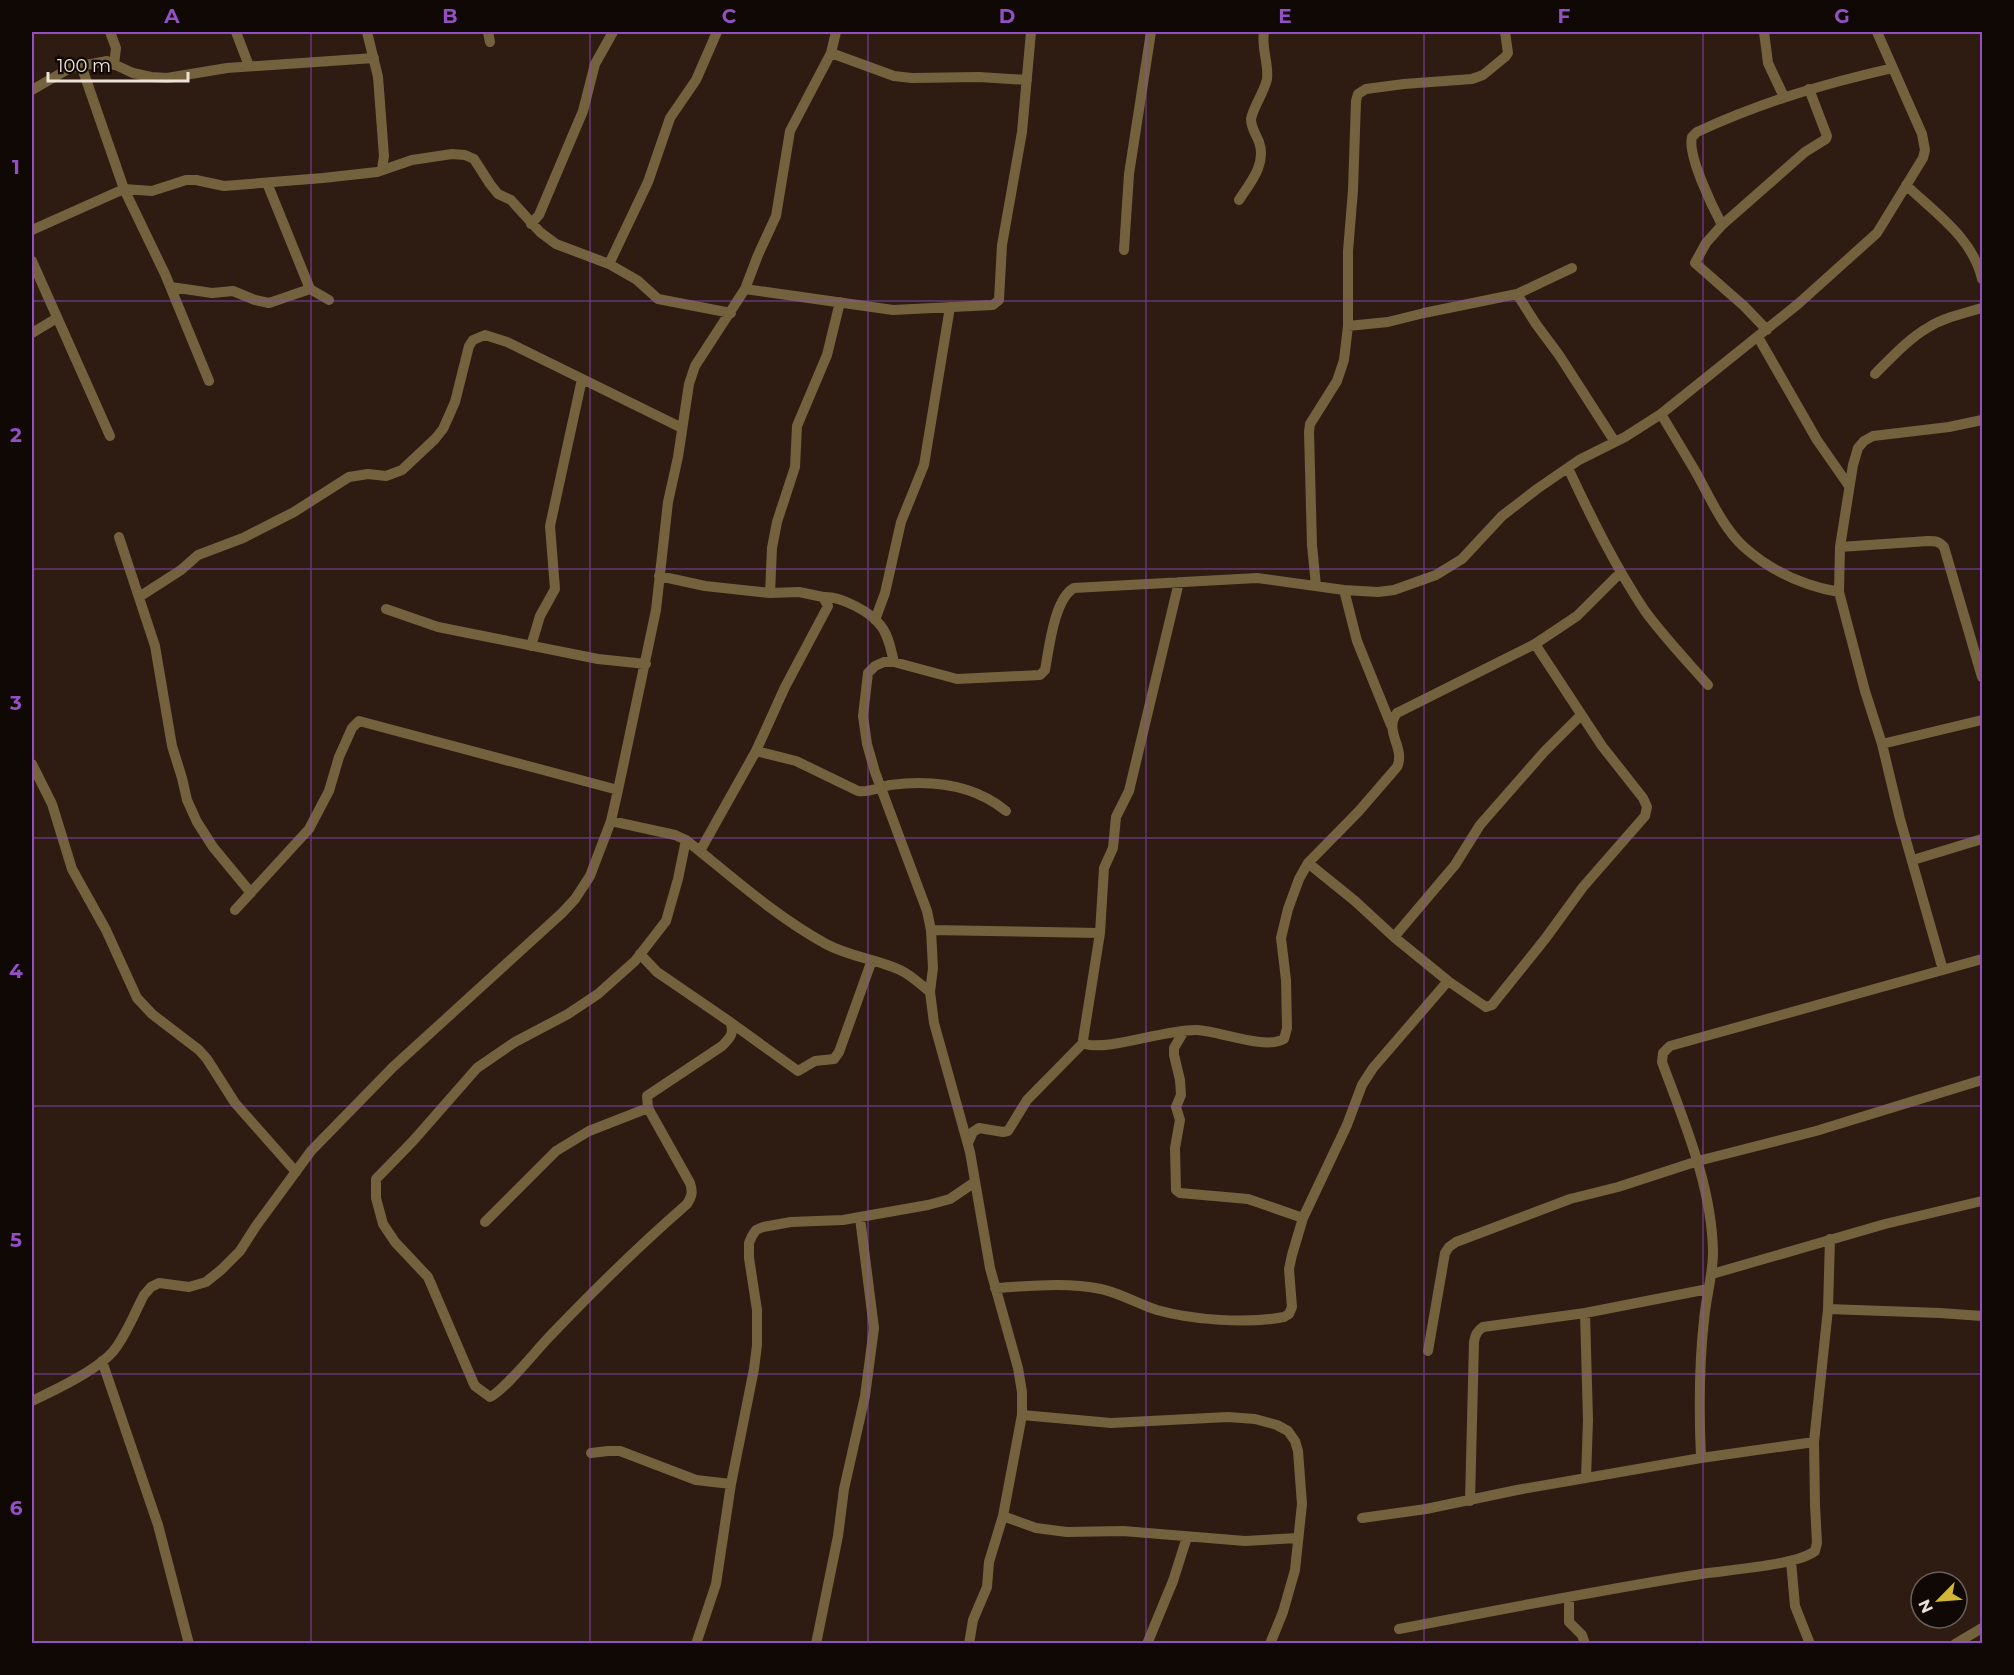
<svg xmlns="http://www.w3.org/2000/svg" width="2014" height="1675" viewBox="0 0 2014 1675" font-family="Montserrat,sans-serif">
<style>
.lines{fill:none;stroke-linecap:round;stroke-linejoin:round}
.street{stroke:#73623d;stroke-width:10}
.grid{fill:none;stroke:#9250c4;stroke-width:1.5;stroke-opacity:0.55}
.neatline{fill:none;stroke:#9250c4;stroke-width:2}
.grid-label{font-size:20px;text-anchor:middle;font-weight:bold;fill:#9250c4}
</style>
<rect width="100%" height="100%" fill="#2e1c12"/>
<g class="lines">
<path class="street" d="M110,32L116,48L114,65
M236,32L249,66
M367,32L378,77L384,156L382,169
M488,32L490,42
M1764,32L1768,63L1784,97
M831,53L894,76L912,78L979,77L1027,80
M81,65L124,189L165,274L209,381
M32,90L70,68L107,61L133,73L151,77L167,78L227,68L374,58
M267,183L310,289L329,300
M1906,185C1935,213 1973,238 1982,279
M1239,200C1250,183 1267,164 1259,142C1256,134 1251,128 1251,119C1254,105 1264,93 1267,79C1269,63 1261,48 1264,32
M531,224L539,215L583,111L595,64L613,32
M1722,225L1805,152L1826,139L1827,136L1809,89
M32,230L124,189L152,191L186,180H196L224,186L323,178L377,172L412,160L452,154L465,155L474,159L490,184L498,194L511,200L540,232L556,244L609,264L637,280L658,299L731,313
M1124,250L1129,174L1151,32
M32,261L110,436
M609,264L648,182L670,118L696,80L717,32
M171,287L212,293L233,291L255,300L269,303L310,289
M745,289L893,310L993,305L999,300L1002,245L1022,132L1031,32
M1517,294L1536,324L1559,355L1615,442
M1348,326L1388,322L1424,313L1517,294L1572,268
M1767,330L1744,306L1695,263L1706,243L1722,225C1713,208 1687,155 1692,137L1697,132C1762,102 1823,84 1893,68
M32,333L57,318
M1758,337L1817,440L1849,486
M1875,374C1892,357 1908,339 1929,327C1945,317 1965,313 1982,308
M1661,414C1672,432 1683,451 1694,469C1709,495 1722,527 1744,547C1771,571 1805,586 1839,592
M1568,468C1591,517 1615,566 1645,611C1664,637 1687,661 1708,685
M119,537L155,646L172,746L182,778L187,800L197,822L213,847L251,893
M1840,547L1928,541C1935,541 1939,541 1944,547L1982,677
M659,576L705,586L770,593L799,592L823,597L828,606L785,687L756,751L700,851
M1179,582L1129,791L1116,817L1113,848L1104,868L1100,933L1083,1040L1085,1044C1109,1051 1166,1029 1197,1030C1219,1031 1265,1050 1284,1039L1287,1028L1286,980L1281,938L1288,909L1299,879L1308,863L1359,811L1397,767C1406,748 1383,731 1397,713L1535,644L1577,616L1621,572
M1316,586L1312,545L1309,432L1310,424L1337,381L1344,360L1348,326V251L1353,190L1356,101L1358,94L1366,89L1404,84L1472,79L1483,75L1505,57L1508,53L1505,32
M1344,590L1357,641L1391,725
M770,593L772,548L777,522L795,467L797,426L827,355L840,302
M139,597L181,570L198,555L243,538L294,512L349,477L368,474L386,476L402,470L435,439L443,429L455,402L469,346L473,340L485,335L507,342L682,428
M823,597C841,596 871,612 881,626C889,636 891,651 894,662
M386,609L438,627L598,659L646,664
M875,620L885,593L901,522L924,465L950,307
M531,646L540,616L555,589L550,526L582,379
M1882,744L1982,720
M756,751L796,761L858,791C869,793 879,787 890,785C930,780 973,784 1006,811
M32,764L52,804L72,869L106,930L137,998L152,1014L199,1050L207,1059L235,1103L296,1172
M611,821L675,835L686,840C731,876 775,916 826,944C850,957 877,959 900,970C911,975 920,984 930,992
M1913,860L1982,839
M1308,863L1355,901L1394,937L1448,981L1483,1005L1486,1007L1492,1005L1545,939L1583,887L1645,816L1647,807L1643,798L1602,746L1535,644
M235,910L309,829L329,791L339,757L352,728L359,721L618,790
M931,930L1100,933
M1394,937L1455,865L1480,825L1544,752L1581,715
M1943,970L1900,819L1882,744L1865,691L1839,592L1840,547L1853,465L1858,448L1864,441L1873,436L1949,427L1982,420
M730,1022L798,1071L815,1061L834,1059L839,1052L872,960
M1184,1031L1174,1048V1055L1180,1080L1181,1095L1176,1107L1180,1120L1175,1148L1176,1190L1180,1193L1248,1199L1303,1218
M648,1108L690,1183C693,1192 692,1196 687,1204C640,1245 595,1289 551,1335C538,1348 504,1391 490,1397L475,1386L473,1382L428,1277L395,1242L383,1224L376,1198V1179L413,1141L477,1068L515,1042L568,1014L598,994L635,961L666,921L678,879L686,840
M968,1143L973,1132L979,1128L1003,1132L1008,1131L1027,1100L1084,1042
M485,1222L556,1151L589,1131L648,1108L647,1096L722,1046C730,1038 735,1033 730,1022L657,972L640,954
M1712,1274L1885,1224L1982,1201
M995,1288C1031,1286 1066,1282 1101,1289C1120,1293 1138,1304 1157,1310C1192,1320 1248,1324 1284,1317L1289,1314L1292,1307L1289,1269L1292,1255L1303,1218L1347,1125L1362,1085L1373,1068L1448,981
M1828,1309L1940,1313L1982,1316
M1585,1313L1588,1420L1586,1478
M1428,1351L1445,1253L1449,1247L1456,1242L1570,1199L1618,1187L1698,1161L1816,1131L1982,1080
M102,1361L158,1525L189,1644
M32,1401C55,1390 100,1369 115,1349C127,1333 135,1312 144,1295L151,1287L159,1283L189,1287L206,1282L221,1270L240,1251L256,1226L311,1151L393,1067L562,913L575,899L590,876L611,821L618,790L656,610L668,502L678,457L689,384L695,366L745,289L758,255L776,216L790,131L831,53L836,32
M1022,1415L1111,1423L1228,1417L1255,1419L1277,1425L1288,1431L1295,1441L1298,1451L1302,1504L1295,1570L1283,1612L1270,1644
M591,1453L608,1451H620L696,1480L731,1484
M1701,1458C1699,1413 1699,1365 1704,1320C1706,1297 1713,1275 1713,1252C1712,1186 1684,1122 1662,1062L1663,1053L1670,1046L1982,959
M1470,1501L1474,1342C1475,1335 1477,1331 1483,1327L1585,1313L1708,1289
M1003,1516L1036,1528L1067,1532L1123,1531L1245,1541L1298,1538
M1362,1518L1426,1509L1517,1490L1701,1458L1814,1442
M1791,1561L1795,1606L1810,1644
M1569,1597V1622L1582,1635L1585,1644
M1399,1629C1497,1610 1596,1591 1695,1575C1723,1570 1796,1566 1815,1551L1817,1543L1815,1505L1814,1442L1828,1309L1830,1239
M696,1644L716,1584L731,1484L754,1369L757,1345V1310L749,1258V1243L752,1236L756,1230L763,1227L791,1222L843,1220L928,1205L950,1199L975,1182
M816,1644L838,1536L844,1489L865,1396L874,1328L860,1218
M969,1644L973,1620L987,1587L989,1562L1003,1516L1022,1415V1392L1018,1368L990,1268L970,1152L934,1023L930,992L933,968L931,930L927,911L875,772L867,744L863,716L868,673L875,666L884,662H894L957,679L1040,675L1045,670C1049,649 1054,599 1074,588L1257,578L1344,590L1378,592L1394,590L1436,575L1462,559L1502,516L1537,489L1579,460L1625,437L1661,414L1798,304L1877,233L1923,158L1925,150L1922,134L1877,32
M1147,1644L1173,1581L1187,1537
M1955,1644L1982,1628"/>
</g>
<path class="grid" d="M311,32V1644M590,32V1644M868,32V1644M1146,32V1644M1424,32V1644M1703,32V1644M32,301H1982M32,569H1982M32,838H1982M32,1106H1982M32,1374H1982"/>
<rect width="2014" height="1675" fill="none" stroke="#100805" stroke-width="66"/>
<g transform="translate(1939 1600) rotate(245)"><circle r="28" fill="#100805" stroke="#695f5a" stroke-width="1.5"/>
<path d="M0-4.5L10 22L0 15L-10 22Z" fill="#d2b736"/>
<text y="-9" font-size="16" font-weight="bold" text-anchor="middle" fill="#eee1da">N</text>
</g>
<path d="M48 72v9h140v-9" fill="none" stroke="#eee1da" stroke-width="3"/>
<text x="57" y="72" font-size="18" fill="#eee1da" stroke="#100805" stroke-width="4.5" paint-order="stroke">100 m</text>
<rect x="33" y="33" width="1948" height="1609" class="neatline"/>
<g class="grid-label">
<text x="172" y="23">A</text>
<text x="450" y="23">B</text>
<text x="729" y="23">C</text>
<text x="1007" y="23">D</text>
<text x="1285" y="23">E</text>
<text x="1564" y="23">F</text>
<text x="1842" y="23">G</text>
<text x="16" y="174">1</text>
<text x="16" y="442">2</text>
<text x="16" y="710">3</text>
<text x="16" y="978">4</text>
<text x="16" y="1247">5</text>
<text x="16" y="1515">6</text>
</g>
</svg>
